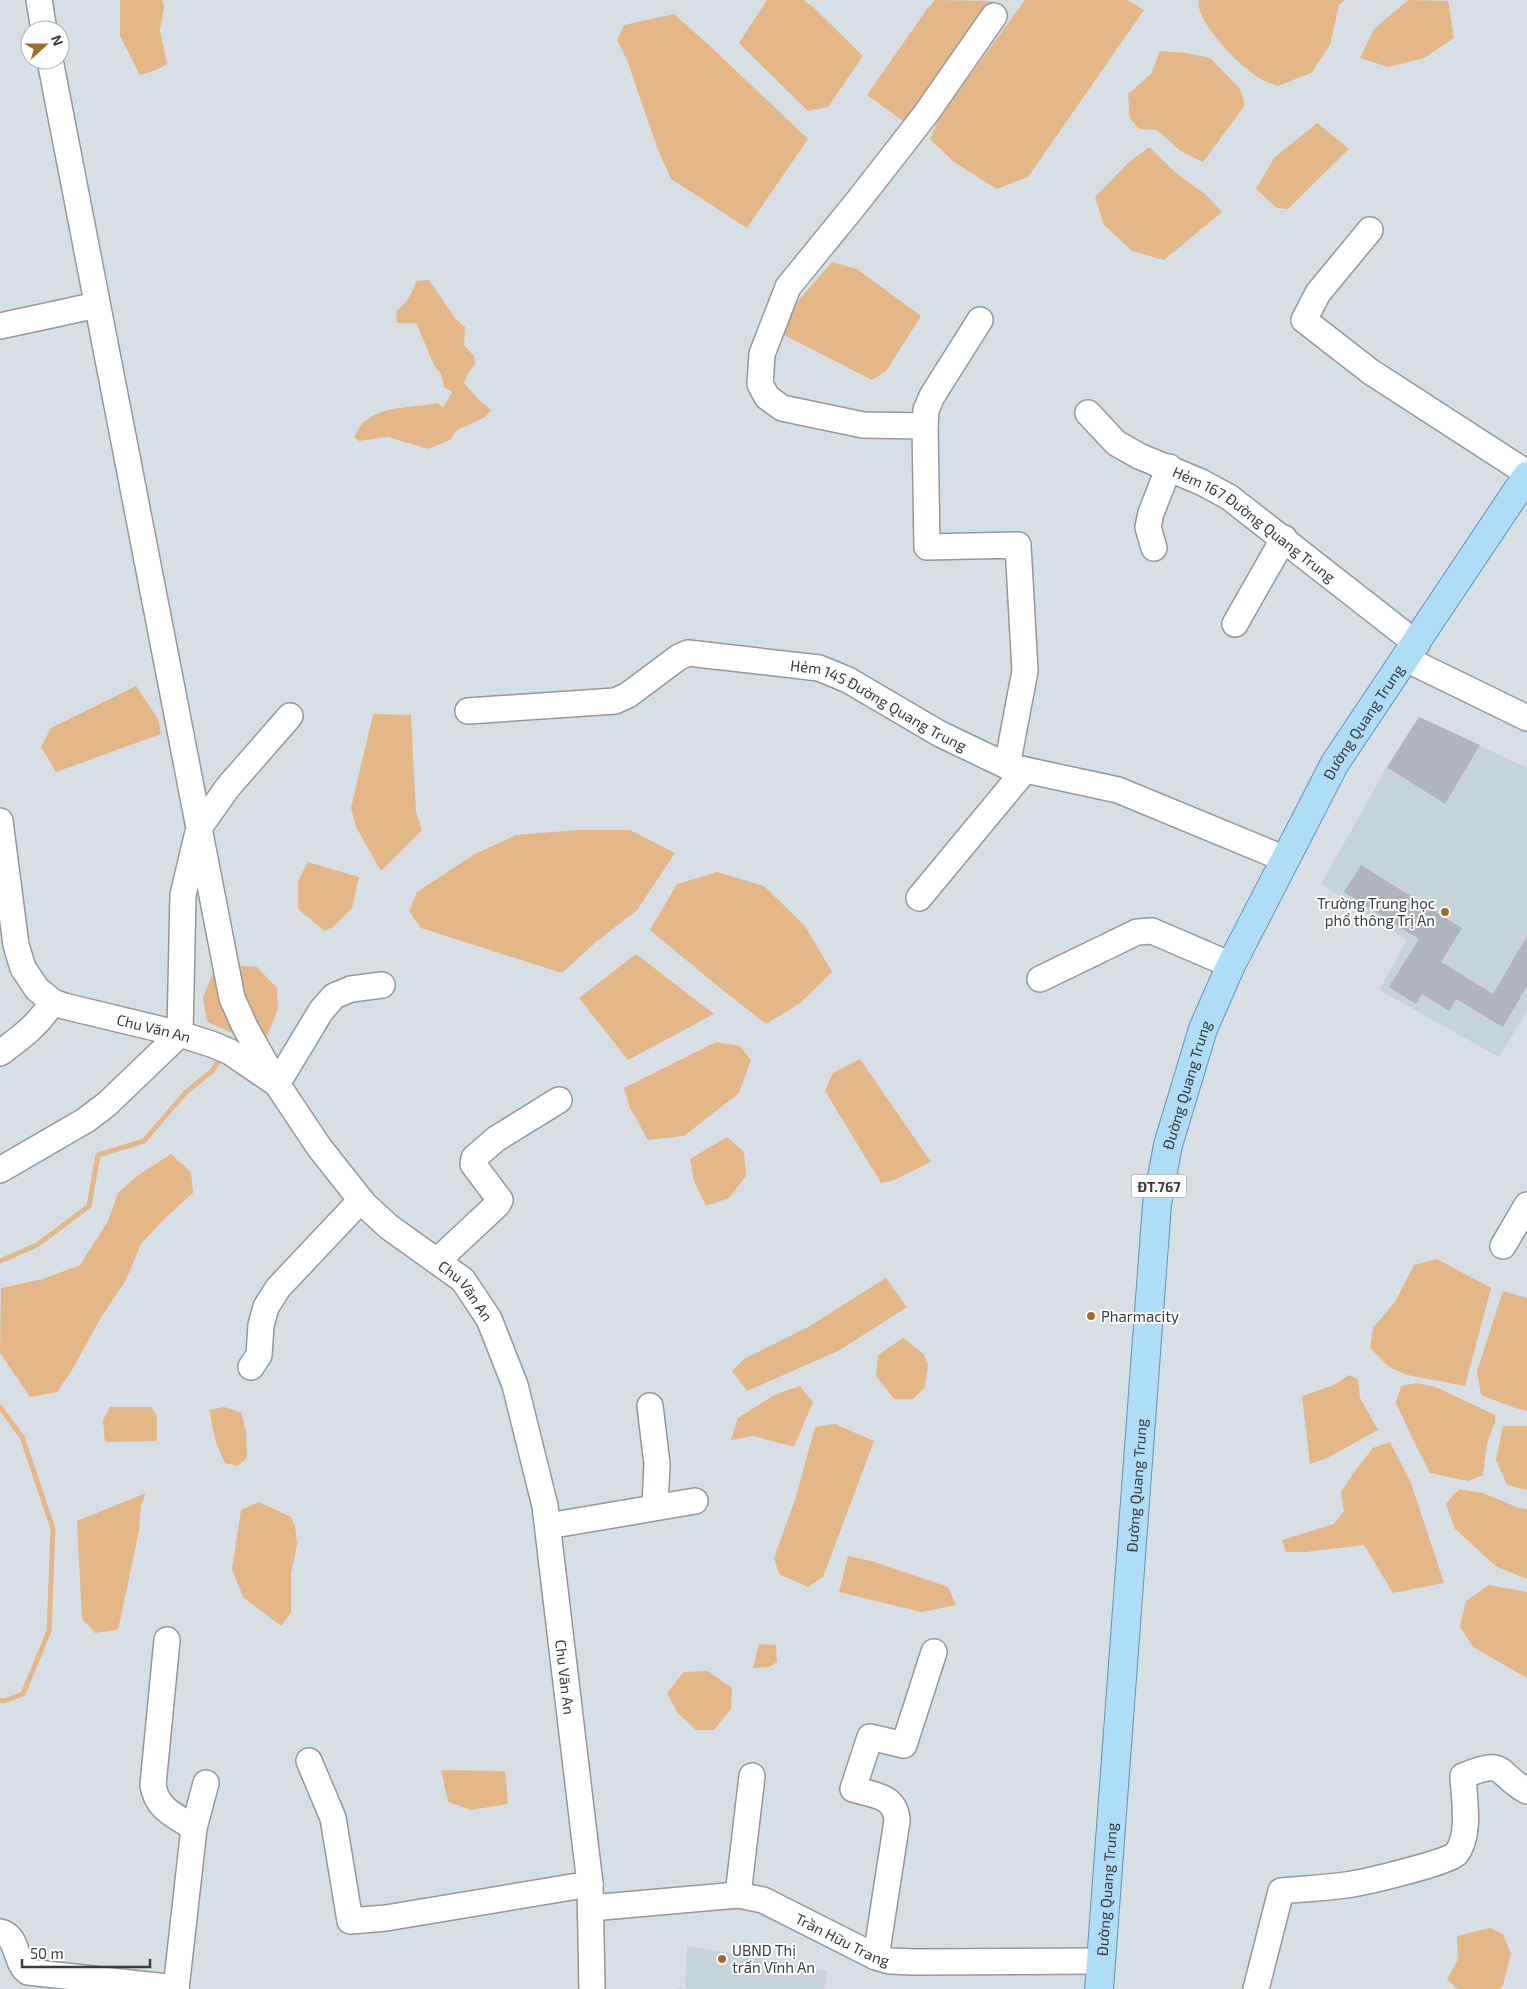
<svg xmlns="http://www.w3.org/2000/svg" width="1527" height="1989" viewBox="0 0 1527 1989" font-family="'Exo 2',sans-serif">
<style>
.built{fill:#c5d3db}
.water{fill:#e3b788}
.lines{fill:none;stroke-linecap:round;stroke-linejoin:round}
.stream{stroke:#e3b788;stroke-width:5}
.building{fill:#afb5ba}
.minor-casing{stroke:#92999d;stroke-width:28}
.major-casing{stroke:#6394b2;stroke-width:30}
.minor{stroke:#fff;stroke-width:25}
.major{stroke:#afdcf6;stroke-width:28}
.poi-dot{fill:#a26b26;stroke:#fff;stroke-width:2}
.labels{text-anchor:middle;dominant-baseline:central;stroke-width:4;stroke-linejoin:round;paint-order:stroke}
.shield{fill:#fff;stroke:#747678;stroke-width:1}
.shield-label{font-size:14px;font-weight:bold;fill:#393c3e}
.street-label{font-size:15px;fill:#393c3e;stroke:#fff}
.poi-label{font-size:15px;fill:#393c3e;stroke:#fff;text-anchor:start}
</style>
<rect width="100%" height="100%" fill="#d8dfe4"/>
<path class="built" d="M1419,717L1527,768V1011L1499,1057L1379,990L1407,940L1321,884L1387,767Z
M687,1946L828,1971L824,1989H672L685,1988Z"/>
<path class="water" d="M120,0H162L164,7L160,30L167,64L156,70L140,75L120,36Z
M767,0H803L813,7L863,56L828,107L808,111L739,43Z
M935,0L993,1L906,123L867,95L927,9Z
M1025,0H1128L1144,10L1028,177L997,189L954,162L930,139L939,118Z
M1199,0H1345L1339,5L1330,45L1311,73L1278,86C1270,83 1260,80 1253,74C1237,62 1194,20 1199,0Z
M1408,0L1448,1L1454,38L1424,58L1388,67L1360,58L1374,29Z
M674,14L711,47L808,139L747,228L671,179L658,150L627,60L617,40L624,25Z
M1160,51L1187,53L1210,58L1240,89L1245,105L1203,162L1182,152L1157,130L1139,129L1130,119L1128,94L1151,74Z
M1317,123L1349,149L1288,209L1277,208L1256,189L1274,158Z
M1149,147L1177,174L1205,194L1222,212L1164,260L1132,251L1104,225L1095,197L1128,163Z
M832,262L857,269L921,316L886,371L872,380L780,333L789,311Z
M429,280L455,318L465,327L464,345L474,356L475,364L469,372L464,383L478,399L491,410L484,418L457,430L450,440L428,449L388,437L359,441L354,437C357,432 360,425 365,421C385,405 414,408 438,403L443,408L452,392L444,387L441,374L435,367L416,323H397L396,311C407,303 412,294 416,281Z
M136,686L158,719L161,734L56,772L41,747L51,728Z
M373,714L411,715L416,812L422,830L381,871L356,827L351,808Z
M578,830H630L675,853L637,910L596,942L562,973L421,928L409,911L417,892L473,855L516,835Z
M308,862L359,877L352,908L333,927L324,931L298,909V881Z
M717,872L764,886L805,926L832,972L799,1004L766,1024L720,988L650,930L677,884Z
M636,954L714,1014L628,1060L579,998Z
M217,964L257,967L277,988L278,1009L266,1039L235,1034L207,1022L203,997Z
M716,1042L740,1046L751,1060L739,1093L684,1136L648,1140L630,1108L624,1088Z
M860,1059L931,1162L892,1181L881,1183L825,1091L833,1073Z
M727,1137L744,1152L746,1176L729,1198L706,1206L694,1181L690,1159Z
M171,1154L191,1172L193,1193L164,1219L141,1244L126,1280L102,1316L72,1370L57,1392L30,1397L0,1353L1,1288L43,1279L80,1265L108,1221L118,1193L137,1176Z
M1437,1259L1491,1288L1465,1386L1407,1375L1389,1367L1370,1348L1373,1328L1395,1302L1414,1265Z
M886,1278L907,1307L840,1350L747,1391L732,1371L744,1359L808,1327Z
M1503,1291L1527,1298V1411L1512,1407L1481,1395L1477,1371Z
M903,1338L924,1354L928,1365L925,1387L913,1399H894L876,1376L878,1355Z
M1349,1375L1358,1379L1360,1398L1378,1430L1327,1458L1310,1464L1302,1396L1334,1385Z
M1416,1383L1436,1387L1495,1415V1422L1487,1443L1483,1475L1468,1481L1430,1473L1414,1442L1396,1403L1401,1386Z
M800,1386L813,1402L794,1447L754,1436L731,1440L738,1418L774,1395Z
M110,1407H151L157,1416V1441L105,1442L103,1420Z
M224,1407L241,1412L246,1431L247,1458L238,1466L225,1463L216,1443L209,1410Z
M835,1424L874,1441L823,1577L808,1587L779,1574L774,1558L795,1500L815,1427Z
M1503,1426H1527V1490L1507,1485L1496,1460Z
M1390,1442L1411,1483L1444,1583L1393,1593L1364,1545L1305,1552H1286L1282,1540L1334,1524L1344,1511L1341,1492L1354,1472L1373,1448Z
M1459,1489L1483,1493L1519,1508L1527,1509V1579L1497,1567L1455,1529L1446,1504Z
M146,1493L141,1505L139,1531L118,1630L95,1633L82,1619L77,1521Z
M259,1502L291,1517L295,1526L297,1545L291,1574V1613L281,1626L243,1597L232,1569L241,1510Z
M848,1556L875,1562L948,1587L956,1605L921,1612L839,1592Z
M1489,1585L1527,1592V1678L1473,1647L1460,1627L1466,1601Z
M759,1644L776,1645L777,1662L769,1667L753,1668Z
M708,1671L732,1688L731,1709L714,1730H696L677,1712L667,1693L684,1672Z
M441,1770L505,1771L508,1804L471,1810L448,1802Z
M1490,1928L1503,1934L1511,1954L1503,1985L1500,1989H1457L1447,1979L1458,1959L1457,1936Z"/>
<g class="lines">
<path class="stream" d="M0,1261L37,1245L89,1206L98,1155L144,1141L185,1093L212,1071L222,1056
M0,1407L22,1437L53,1529L49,1631L23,1694L4,1701L0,1700"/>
</g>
<path class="building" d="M1419,717L1480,745L1445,804L1387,767Z
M1361,865L1462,928L1441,962L1493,994L1527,936V986L1503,1027L1456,999L1449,1011L1422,994L1416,1004L1389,987L1419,939L1344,892Z"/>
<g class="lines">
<defs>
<g id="minor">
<path d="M39,0L44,30"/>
<path d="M50,60L232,998L245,1027L277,1084L321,1011L334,996L351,989L382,985"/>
<path d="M1370,230L1318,293L1304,320L1371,372L1527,473"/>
<path d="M980,320L932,396L926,410L925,426L927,547L1018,545L1025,671L1007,766"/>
<path d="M0,326L97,305"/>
<path id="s1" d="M1088,413L1116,443L1139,456L1201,482L1229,497L1417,644"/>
<path d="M925,426L863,425L782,408L767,397L760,384L762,354L788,287L858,201L925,115L994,16"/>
<path d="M1154,548L1148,527L1151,513L1169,467"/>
<path d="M1235,624L1284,538"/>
<path d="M1406,659L1527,718"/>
<path id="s2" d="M468,711L615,701L628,695L679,657L688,653L819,668L848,680L940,734L1007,766L1118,790L1285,859"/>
<path id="s3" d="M0,821L16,945L23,968L37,989L53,1002L64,1006L180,1034L214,1045L230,1052L277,1084L319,1147L364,1204L389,1227L463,1280L489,1319L515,1385L545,1506L590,1884L592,1989"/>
<path d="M919,898L1025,770"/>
<path d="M1040,979L1137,932L1152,931L1231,965"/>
<path d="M0,1053C23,1036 37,1026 53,1002"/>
<path d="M0,1170L86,1120L107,1104L180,1034L183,895L199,828L228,787L290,716"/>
<path d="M1503,1246L1527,1205"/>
<path d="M437,1261L498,1204L500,1200L473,1164L474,1158L496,1139L559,1100"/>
<path d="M251,1367L259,1355L261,1325L266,1307L278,1288L361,1200"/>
<path d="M650,1406L657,1464L655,1507"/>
<path d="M548,1526L695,1501"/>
<path d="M167,1640L153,1785C157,1810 175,1815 194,1828L176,1989"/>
<path d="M309,1761L333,1818L350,1921L386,1918L590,1884"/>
<path d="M194,1828L206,1783"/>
<path d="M738,1895L752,1776"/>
<path id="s4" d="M591,1908L738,1895L763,1900L876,1957L890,1961L914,1962L1100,1961"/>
<path d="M0,1932C19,1936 14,1962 28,1972L176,1988"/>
<path d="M876,1957L897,1821C896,1795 873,1795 853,1789L870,1737L904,1745L934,1652"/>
<path d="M1256,1989L1281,1891C1302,1889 1324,1888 1346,1885C1362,1883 1447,1863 1456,1854C1471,1836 1464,1798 1463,1776C1508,1757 1495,1774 1527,1791"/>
</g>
<g id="major">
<path id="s5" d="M1099,1989L1157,1204L1168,1145L1203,1029L1231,965L1335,763L1527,476"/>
</g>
</defs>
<use href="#minor" class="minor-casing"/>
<use href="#major" class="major-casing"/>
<use href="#minor" class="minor"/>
<use href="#major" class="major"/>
</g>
<g class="poi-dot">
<circle cx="1445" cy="912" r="5"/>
<circle cx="1091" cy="1316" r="5"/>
<circle cx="722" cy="1959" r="5"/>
</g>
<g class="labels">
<rect class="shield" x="1131.5" y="1174.5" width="55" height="23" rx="4"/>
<g class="shield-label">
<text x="1159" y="1186">ĐT.767</text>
</g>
<g class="street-label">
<text stroke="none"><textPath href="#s1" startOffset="202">Hẻm 167 Đường Quang Trung</textPath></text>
<text stroke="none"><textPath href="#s2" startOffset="436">Hẻm 145 Đường Quang Trung</textPath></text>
<text stroke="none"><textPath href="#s5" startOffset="1315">Đường Quang Trung</textPath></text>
<text stroke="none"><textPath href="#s3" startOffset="299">Chu Văn An</textPath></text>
<text stroke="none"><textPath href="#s5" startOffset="910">Đường Quang Trung</textPath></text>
<text stroke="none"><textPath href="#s3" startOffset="719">Chu Văn An</textPath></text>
<text stroke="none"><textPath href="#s5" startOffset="505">Đường Quang Trung</textPath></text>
<text stroke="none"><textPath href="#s3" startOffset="1124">Chu Văn An</textPath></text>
<text stroke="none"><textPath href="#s5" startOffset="100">Đường Quang Trung</textPath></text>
<text stroke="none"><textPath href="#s4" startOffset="262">Trần Hữu Trang</textPath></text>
</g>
<g class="poi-label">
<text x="1435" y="903" text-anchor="end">Trường Trung học<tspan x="1435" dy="17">phổ thông Trị An</tspan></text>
<text x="1101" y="1316">Pharmacity</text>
<text x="732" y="1950">UBND Thị<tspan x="732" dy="17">trấn Vĩnh An</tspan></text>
</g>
</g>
<g transform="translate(45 45) rotate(69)"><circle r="24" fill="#ffffff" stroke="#b0b1b2"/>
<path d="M0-4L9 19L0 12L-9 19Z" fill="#a26b26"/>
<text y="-8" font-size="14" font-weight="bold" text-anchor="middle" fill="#393c3e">N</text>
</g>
<path d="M22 1959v8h128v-8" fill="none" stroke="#393c3e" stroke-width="2.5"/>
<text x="30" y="1959" font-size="15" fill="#393c3e" stroke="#ffffff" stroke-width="4" paint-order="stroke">50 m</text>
</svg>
